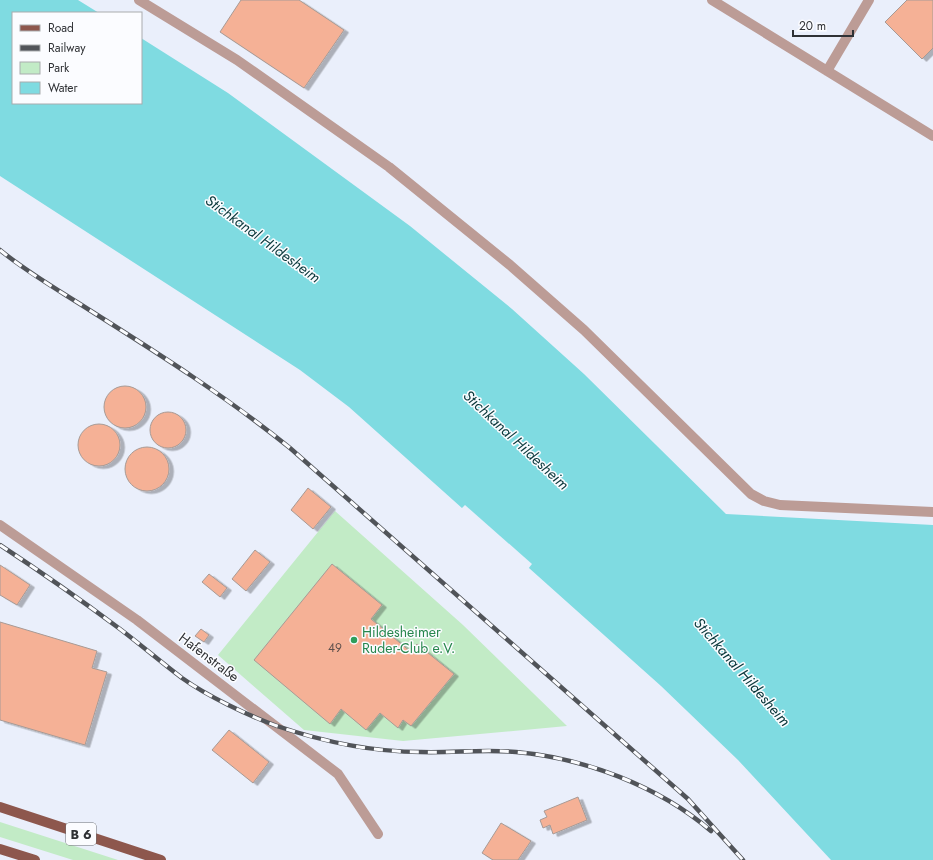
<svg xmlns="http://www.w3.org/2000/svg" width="933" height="860" viewBox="0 0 933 860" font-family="Jost,sans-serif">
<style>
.green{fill:#c2ebc6}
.water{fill:#7fdbe1}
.pier{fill:#eaeffb}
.building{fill:#f5b196;stroke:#a79a95;filter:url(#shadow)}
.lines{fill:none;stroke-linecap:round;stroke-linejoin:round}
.service{stroke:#bc9c96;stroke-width:10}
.minor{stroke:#bc9c96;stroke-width:10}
.primary{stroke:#8d574d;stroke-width:10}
.rail-casing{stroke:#515459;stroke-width:4.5}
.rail{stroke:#fbfcff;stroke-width:3;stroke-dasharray:9;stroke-linecap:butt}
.leisure-dot{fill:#2e9e5b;stroke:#fbfcff;stroke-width:1.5}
.labels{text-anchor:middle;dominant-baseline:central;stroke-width:3;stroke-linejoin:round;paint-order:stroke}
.number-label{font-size:12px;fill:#60514d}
.shield{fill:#fbfcff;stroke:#6c6e72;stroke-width:1}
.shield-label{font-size:13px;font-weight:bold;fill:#2f3135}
.leisure-label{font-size:14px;fill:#27864d;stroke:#fbfcff;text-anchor:start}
.street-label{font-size:14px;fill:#2f3135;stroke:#fbfcff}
.water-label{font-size:15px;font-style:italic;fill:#09373a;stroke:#fbfcff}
</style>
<defs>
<filter id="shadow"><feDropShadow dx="4.5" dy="2.5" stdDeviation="0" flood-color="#0004"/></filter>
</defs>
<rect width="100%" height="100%" fill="#eaeffb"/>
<path class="green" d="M335,511L463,625L567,726L403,741L304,730L218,655Z
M0,822L118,860H73L0,837Z"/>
<path class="water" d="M0,0H78L99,13H13V103H141V38L228,93L410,226L512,309L584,374L726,514L933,525V860H831L738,760L661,686L349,407L300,370L0,176Z"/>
<path class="pier" d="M465,505L532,564L528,569L461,509Z"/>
<path class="building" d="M241,0H299L344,30L304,88L220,32Z
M907,0H933V48L922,59L885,22Z
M104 407a21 21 0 1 1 42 0a21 21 0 1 1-42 0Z
M150 430a18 18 0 1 1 36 0a18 18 0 1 1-36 0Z
M78 445a21 21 0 1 1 42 0a21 21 0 1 1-42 0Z
M125 469a22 22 0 1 1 44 0a22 22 0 1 1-44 0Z
M308,488L331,507L313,529L291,510Z
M255,550L270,562L246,591L232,579Z
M332,564L382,605L371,619L411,652L417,644L454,674L411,726L403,720L398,728L380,713L366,730L341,709L330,724L254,660Z
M0,565L30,585L17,605L0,595Z
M209,574L227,588L220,597L202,582Z
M0,622L97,651L92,668L107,672L85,745L0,720Z
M201,629L209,635L204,642L195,636Z
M229,730L269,762L253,783L212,750Z
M578,797L587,820L553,834L550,825L543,828L540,820L547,817L544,811Z
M501,823L531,841L518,860H493L482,853Z"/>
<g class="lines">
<path class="service" d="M139,0L237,60L389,167L510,265L584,330L751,494L764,501L780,505L933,512
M712,0L933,136
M827,71L869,0"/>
<path class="minor" d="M0,525L137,620L338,774L378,834"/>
<path class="primary" d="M0,807L161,860
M0,849L35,860"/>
<defs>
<path id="rail" d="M0,250C28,273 60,291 91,311C159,354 227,397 290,448L688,799L743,860
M0,545C41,572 81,600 120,629C141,645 161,662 182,678C207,696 249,716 277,726C324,742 372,752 421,752C453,753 484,749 516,752C584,758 659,786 711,831"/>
</defs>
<use href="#rail" class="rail-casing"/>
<use href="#rail" class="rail"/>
</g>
<circle class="leisure-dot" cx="354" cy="640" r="4"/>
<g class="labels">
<g class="number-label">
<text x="335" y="648">49</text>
</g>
<rect class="shield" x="66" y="823" width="30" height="22" rx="3"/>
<g class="shield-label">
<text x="81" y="834">B 6</text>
</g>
<g class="leisure-label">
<text x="362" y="632">Hildesheimer<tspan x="362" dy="16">Ruder-Club e.V.</tspan></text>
</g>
<g class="street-label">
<text transform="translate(209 657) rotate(37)">Hafenstraße</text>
</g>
<g class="water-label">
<text transform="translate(263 239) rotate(36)">Stichkanal Hildesheim</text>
<text transform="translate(516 440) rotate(43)">Stichkanal Hildesheim</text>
<text transform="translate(742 672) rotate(49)">Stichkanal Hildesheim</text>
</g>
</g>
<rect x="12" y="12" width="130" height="92" fill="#fbfcff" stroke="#a9abae"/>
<rect x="20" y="25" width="20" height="6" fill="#8d574d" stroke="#a9abae"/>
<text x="48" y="32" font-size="12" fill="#2f3135">Road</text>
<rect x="20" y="45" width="20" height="6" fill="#515459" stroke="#a9abae"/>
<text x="48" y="52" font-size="12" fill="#2f3135">Railway</text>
<rect x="20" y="62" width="20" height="12" fill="#c2ebc6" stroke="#a9abae"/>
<text x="48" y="72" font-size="12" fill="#2f3135">Park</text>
<rect x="20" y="82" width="20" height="12" fill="#7fdbe1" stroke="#a9abae"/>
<text x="48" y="92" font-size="12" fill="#2f3135">Water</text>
<path d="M793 30v6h60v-6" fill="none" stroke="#2f3135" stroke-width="2"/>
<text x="799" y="30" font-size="12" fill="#2f3135" stroke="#fbfcff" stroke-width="3" paint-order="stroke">20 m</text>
</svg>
